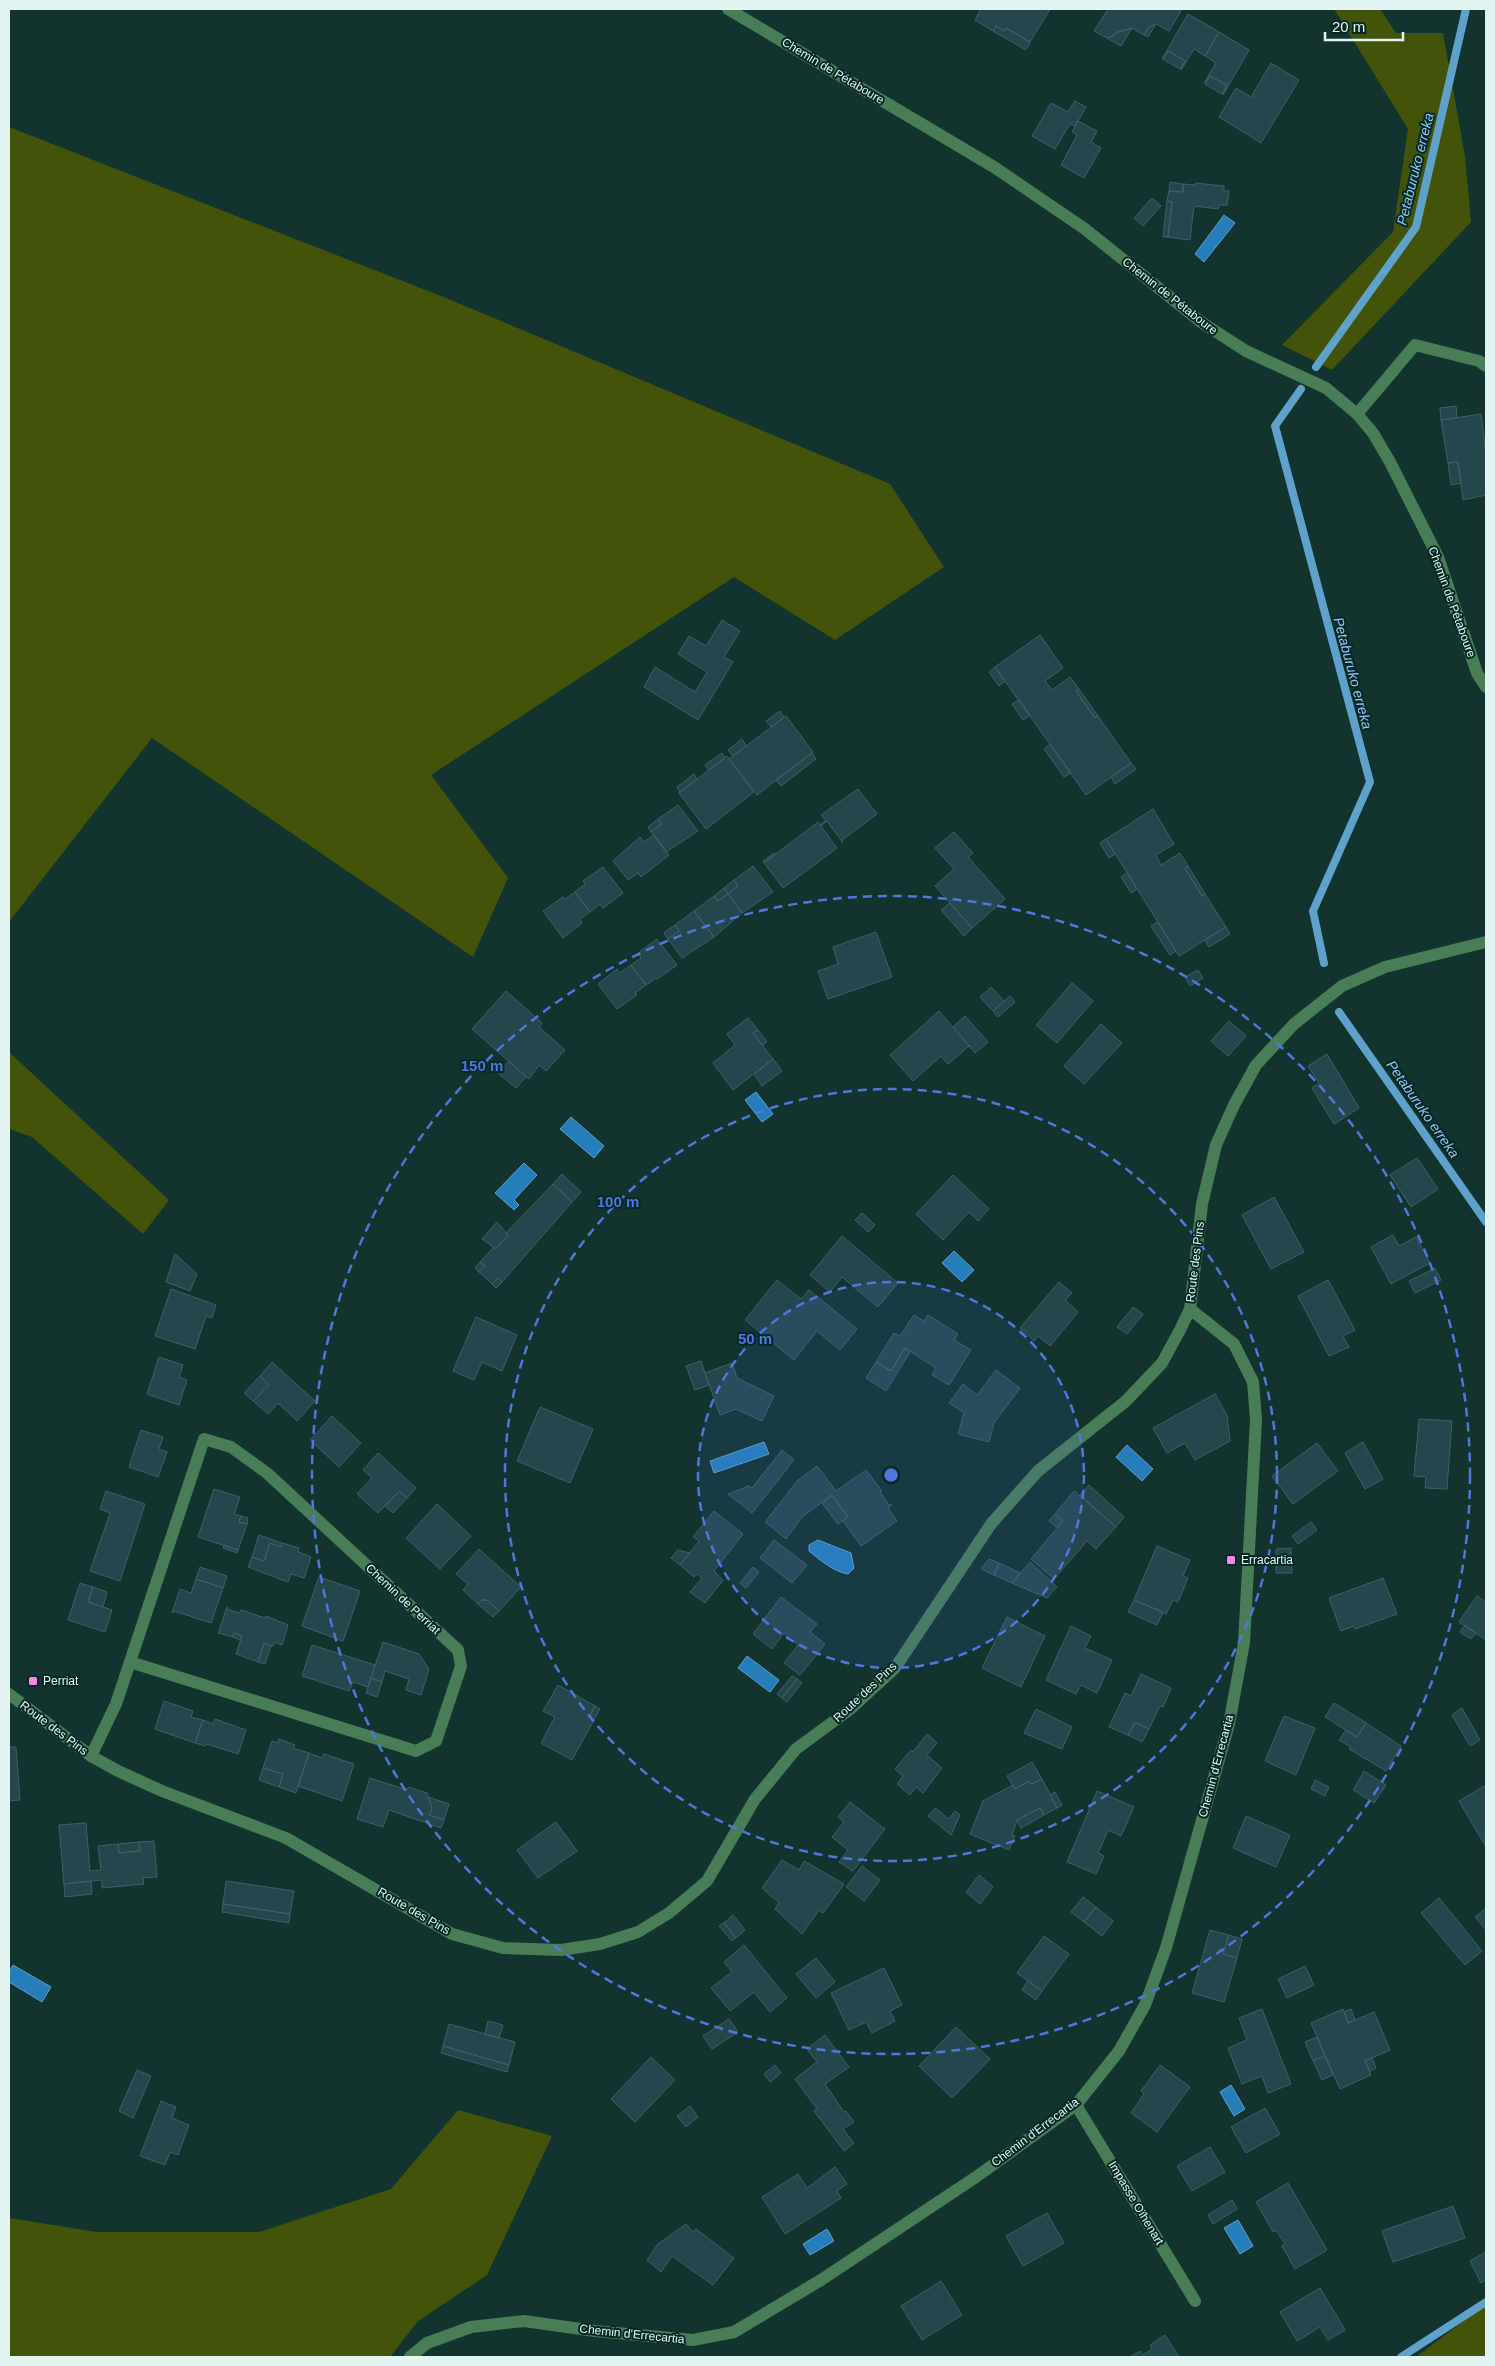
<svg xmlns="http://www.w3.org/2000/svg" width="1495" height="2366" viewBox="0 0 1495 2366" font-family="Helvetica,sans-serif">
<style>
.green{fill:#43540a}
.water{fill:#257db9;stroke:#5ea1ca}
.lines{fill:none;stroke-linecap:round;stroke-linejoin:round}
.stream{stroke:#5ea1ca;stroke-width:8}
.building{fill:#26464d;stroke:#3f6067}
.service{stroke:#487d58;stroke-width:12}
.minor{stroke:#487d58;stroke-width:12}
.tertiary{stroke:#487d58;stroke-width:12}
.ring{fill:none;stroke:#4e78de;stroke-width:2.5;stroke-dasharray:9 6}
.poi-dot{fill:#fa87e6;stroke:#072925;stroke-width:2}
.labels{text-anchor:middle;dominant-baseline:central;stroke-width:4;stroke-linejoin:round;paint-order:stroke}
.street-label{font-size:12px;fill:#e3f5f2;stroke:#072925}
.poi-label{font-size:12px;fill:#e3f5f2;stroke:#072925;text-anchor:start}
.water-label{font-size:14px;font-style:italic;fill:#8cc8f8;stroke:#072925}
.centre{fill:#4e78de;stroke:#072925;stroke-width:2.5}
.ring-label{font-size:15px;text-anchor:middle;font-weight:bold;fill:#4e78de;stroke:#072925;stroke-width:4;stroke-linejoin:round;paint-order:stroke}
</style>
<rect width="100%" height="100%" fill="#12332e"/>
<path class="green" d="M1334,9H1380L1396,33H1443L1465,156L1471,222L1332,370L1282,345L1393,232L1408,129Z
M9,127L446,298L890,484L944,567L835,640L734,577L431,775L508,878L473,957L152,738L9,922Z
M9,1052L169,1200L143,1234L32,1137L9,1129Z
M458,2110L552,2136L487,2275L418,2321L390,2357H9V2218L97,2232H259L391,2189Z
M1486,2304V2357H1416Z"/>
<path class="water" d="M1224,215L1235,223L1204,262L1195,254Z
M756,1092L773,1114L762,1122L745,1100Z
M571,1117L604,1146L594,1158L560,1129Z
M524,1163L537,1175L514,1200L519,1205L514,1210L495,1193Z
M954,1251L974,1270L962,1282L942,1263Z
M764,1442L769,1454L714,1473L710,1461Z
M1127,1445L1153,1469L1142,1481L1116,1457Z
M818,1540L851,1553L854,1568L848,1574C834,1572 820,1560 809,1551V1545Z
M747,1656L779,1680L770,1692L738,1668Z
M13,1965L51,1987L42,2002L9,1982V1972Z
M1231,2085L1245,2109L1234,2116L1220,2092Z
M1238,2220L1253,2246L1240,2254L1224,2228Z
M827,2229L834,2241L810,2255L803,2244Z"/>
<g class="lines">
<path class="stream" d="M1316,367L1416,227L1466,9
M1301,389L1275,426L1370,782L1313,911L1324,963
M1339,1012L1486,1222
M1401,2357L1486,2302"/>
</g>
<path class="building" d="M981,9H1050L1030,42L1006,28L1004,31L996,26L993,31L975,20Z
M1108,9H1177L1181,11L1169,31L1156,24L1149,27L1144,35L1132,28L1115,33L1113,36L1107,38L1094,31Z
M1188,14L1219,32L1205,56L1194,49L1181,70L1185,61L1168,51L1162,59Z
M1155,25L1148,37L1144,35L1149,27Z
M996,26L1004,31L1006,28L1030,42L1026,50L993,31Z
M1132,28L1121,46L1107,38L1113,36L1115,33Z
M1219,32L1249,50L1223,95L1227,85L1210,76L1204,83L1216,63L1205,56Z
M1168,51L1185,61L1180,69L1163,59Z
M1271,63L1299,80L1261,143L1219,117L1236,88L1251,97Z
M1210,76L1227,85L1222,94L1205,84Z
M1075,101L1086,107L1075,126L1070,124L1055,149L1032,136L1051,103L1068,112Z
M1078,121L1097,131L1091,142L1101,148L1084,178L1061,165L1077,135L1072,132Z
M1170,182L1183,184V192L1169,191Z
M1196,183L1224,186V191H1229L1227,205H1219L1218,209L1194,206L1190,240L1168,237L1172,202L1167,201L1169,191L1183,192V184L1195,185Z
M1152,198L1161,206L1143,226L1134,218Z
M1167,201L1172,202L1168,237H1163Z
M1456,406L1457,418L1441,420L1440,408Z
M1481,414L1486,454V495L1463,500L1458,462L1448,463L1441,420Z
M1458,462L1461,483L1451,485L1448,463Z
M722,620L740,631L724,657L733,662L698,720L644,687L655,667L695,692L707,672L678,654L689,636L706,646Z
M1040,635L1063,668L1045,681L1052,690L1070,677L1079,689L1076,691L1095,718L1098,716L1131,763L1086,795L995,667Z
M995,667L1005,681L999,686L989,672Z
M1079,689L1098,716L1095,718L1076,691Z
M1019,700L1030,715L1023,720L1012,704Z
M780,711L784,717L771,727L766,721Z
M786,716L813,752L757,795L729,759Z
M742,739L746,746L733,756L728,750Z
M1050,744L1071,773L1064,777L1044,749Z
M722,753L725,758L709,770L705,765Z
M812,753L816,759L781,786L776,780Z
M727,756L754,792L706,829L679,793Z
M1131,763L1136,769L1115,784L1111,777Z
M694,774L697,779L680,792L677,787Z
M858,789L877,814L842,840L843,843L827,821L821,826L837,848L783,888L764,863L818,822L820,825L826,821L821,815Z
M678,805L698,831L666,852L651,832L662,824L658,819Z
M1153,809L1174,844L1156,855L1161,865L1180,853L1188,866L1185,868L1202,896L1205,894L1226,927L1179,956L1106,839Z
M658,819L662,824L651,832L648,827Z
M954,832L973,853L968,857L1005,899L972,928L935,886L954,869L935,848Z
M654,835L669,855L641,877L638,873L628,880L613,861L640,837L644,842Z
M1106,839L1115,854L1109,858L1100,843Z
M774,853L775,854L764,863L763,861Z
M753,866L773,892L742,913L728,894L738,886L734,880Z
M1188,866L1205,894L1202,896L1185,868Z
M603,867L623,893L603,908L600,904L590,912L575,892L585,884L583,881Z
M1128,873L1137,889L1131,893L1121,877Z
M734,880L738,886L728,894L724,888Z
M724,888L728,894L718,901L714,896Z
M575,892L590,912L580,919L582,923L563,938L543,911L563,897L565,899Z
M728,894L742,913L714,937L694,911L714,896L718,901Z
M950,903L972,928L964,936L941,910Z
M694,911L714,937L682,958L668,939L679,931L675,925Z
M1158,922L1176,951L1170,955L1151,926Z
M675,925L679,931L668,939L664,933Z
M1226,927L1230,934L1209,947L1205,940Z
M876,932L892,977L828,999L818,971L838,964L833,947Z
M657,939L677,965L657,979L656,978L646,985L631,965L641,958L638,953Z
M631,965L646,985L635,993L637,995L617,1009L598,984L617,969L620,973Z
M1198,970L1203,978L1190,986L1185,977Z
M1072,983L1093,1001L1057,1043L1036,1025Z
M991,987L1004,1001L993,1011L980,997Z
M506,991L542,1023L539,1027L565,1050L546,1071L539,1065L529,1079L472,1029Z
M1010,996L1015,1002L998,1017L993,1011Z
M939,1011L969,1046L948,1064L941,1056L913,1081L890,1055Z
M965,1016L988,1042L975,1053L953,1027Z
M748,1018L758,1030L753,1033L773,1059L733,1090L713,1063L735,1045L727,1034Z
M1229,1021L1246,1036L1228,1056L1211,1041Z
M1101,1024L1122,1043L1084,1084L1064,1066Z
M758,1030L767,1042L762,1045L753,1033Z
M1327,1054L1359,1108L1334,1124L1312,1088L1319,1083L1308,1066Z
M773,1059L782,1071L762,1086L754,1074Z
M509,1061L526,1077L516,1088L498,1073Z
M1417,1158L1438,1189L1411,1207L1390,1175Z
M562,1174L581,1192L572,1202L553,1184Z
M953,1175L989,1209L978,1221L969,1212L943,1240L916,1214Z
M553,1184L572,1202L502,1282L498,1278L492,1284L479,1272L485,1266L480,1262L494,1247L496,1249L508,1235L506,1233Z
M1274,1197L1304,1252L1271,1269L1242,1215Z
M862,1213L875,1225L868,1232L855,1220Z
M497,1222L508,1235L496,1249L482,1239Z
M1393,1235L1399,1246L1416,1237L1430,1263L1391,1284L1371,1247Z
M842,1236L898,1283L878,1307L842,1277L830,1292L810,1275Z
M175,1254L197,1274L190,1291L166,1282Z
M480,1262L485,1266L479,1272L475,1268Z
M1435,1268L1441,1280L1415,1293L1409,1281Z
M498,1278L502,1282L496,1288L492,1284Z
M777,1280L801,1299L809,1290L857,1329L840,1350L817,1331L794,1360L745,1320Z
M1328,1280L1355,1330L1343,1336L1349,1347L1329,1356L1298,1296Z
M1059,1282L1072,1293L1065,1300L1078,1312L1050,1346L1038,1336L1034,1341L1020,1328Z
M171,1289L216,1305L212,1318L206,1316L195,1349L155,1336Z
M1133,1307L1143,1314L1127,1334L1117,1327Z
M914,1315L924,1321L928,1315L958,1334L954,1340L971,1350L949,1385L932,1375L936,1368L905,1348L891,1371L876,1362L894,1333L900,1336Z
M476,1317L517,1335L502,1371L482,1362L474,1380L453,1371Z
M905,1348L910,1352L886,1391L866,1378L876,1362L891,1371Z
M159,1357L183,1365L179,1377L187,1380L179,1405L147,1394Z
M701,1361L709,1385L695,1390L686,1366Z
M272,1362L315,1401L297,1421L278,1403L268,1414L253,1401L269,1385L260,1376Z
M732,1363L737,1378L774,1396L762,1421L736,1409L720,1415L705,1373Z
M996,1370L1020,1388L994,1423L989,1442L958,1434L964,1413L949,1403L963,1384L977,1395Z
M260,1376L269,1385L253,1401L244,1393Z
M1215,1394L1227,1415L1230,1441L1195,1460L1185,1443L1167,1453L1153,1428Z
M540,1407L593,1429L570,1483L517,1461Z
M332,1416L361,1443L339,1467L310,1440Z
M1419,1419L1452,1421L1447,1489L1425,1488L1426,1477L1414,1476Z
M141,1430L163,1437L159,1449L167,1452L158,1477L129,1467Z
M1363,1442L1383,1479L1365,1489L1345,1453Z
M1317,1443L1338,1471L1293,1504L1272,1476Z
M782,1450L794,1460L752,1513L728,1494L749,1486L752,1488Z
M378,1453L416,1488L407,1498L399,1491L378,1513L357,1494L372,1478L363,1470Z
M817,1466L836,1491L866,1470L882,1491L880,1492L889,1505H892L888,1508L897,1521L861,1546L843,1521L848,1517L832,1495L802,1517L786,1539L765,1522L798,1480Z
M1089,1485L1124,1517L1116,1527L1080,1495Z
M214,1489L240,1497L234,1514L241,1516L239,1522L247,1524L238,1550L198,1537Z
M106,1491L145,1504L120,1581L90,1571L110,1513L100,1509Z
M399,1491L407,1498L393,1513L385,1506Z
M1074,1491L1116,1527L1096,1549L1087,1541L1054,1579L1031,1559L1063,1521L1055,1514Z
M832,1495L848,1517L838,1524L822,1503Z
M437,1504L471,1536L440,1569L406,1538Z
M714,1511L743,1534L714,1571L723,1580L705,1603L690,1592L702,1578L697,1574L694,1577L680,1565L699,1541L693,1537Z
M1055,1514L1063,1521L1057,1528L1049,1521Z
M241,1516L248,1518L247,1524L239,1522Z
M1311,1522L1317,1530L1298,1544L1292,1536Z
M259,1535L282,1543L281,1547L270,1543L264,1561L252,1557Z
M774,1540L807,1565L792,1583L760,1558Z
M270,1543L281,1547L282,1543L299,1548L298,1552L311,1557L304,1578L291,1574L288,1582L248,1567L252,1557L264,1561Z
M224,1545L238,1550L237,1553L223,1548Z
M1157,1546L1190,1560L1183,1576L1188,1578L1178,1602L1173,1600L1166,1614L1134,1600Z
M1291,1548L1292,1573H1276V1549Z
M479,1549L521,1587L499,1611L487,1600H482L478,1604L463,1590L468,1584L456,1574Z
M678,1550L690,1553L680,1565L671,1558Z
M989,1559L999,1563L994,1575L981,1569Z
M1030,1562L1057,1587L1047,1598L1012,1583Z
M999,1563L1020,1573L1012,1583L994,1575Z
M200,1567L227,1576L223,1588L196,1579Z
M753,1567L759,1572L746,1588L740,1583Z
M319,1577L360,1591L343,1641L302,1626Z
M1383,1578L1397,1614L1355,1629L1354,1626L1341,1631L1329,1598Z
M196,1579L223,1588L211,1623L174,1611L172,1613L180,1589L191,1593Z
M80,1583L93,1587L88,1602L112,1610L105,1632L68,1620Z
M93,1587L107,1592L103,1607L88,1602Z
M1477,1596L1486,1602V1640L1459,1622Z
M781,1597L817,1624L810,1632L825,1644L800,1675L784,1663L798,1645L784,1633L772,1649L753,1634Z
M482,1600H487L499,1611L493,1617L478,1604Z
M1134,1600L1163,1612L1157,1625L1128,1612Z
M227,1607V1609L239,1613L241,1610L265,1618L266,1616L288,1625L282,1645L275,1642L273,1646L264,1643L258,1662L236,1654L242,1636L234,1633L233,1637L219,1633L218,1634Z
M1007,1617L1045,1636L1021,1687L982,1668Z
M1465,1625L1476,1633L1471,1639L1460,1632Z
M1071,1626L1091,1636L1085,1648L1112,1660L1097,1693L1081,1685L1076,1694L1046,1680Z
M234,1633L242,1636L240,1640L233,1637Z
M383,1642L419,1654L429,1669L421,1695L406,1690L409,1679L385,1671L382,1682L371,1678Z
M264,1643L271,1646L265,1664L258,1662Z
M312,1645L375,1665L368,1687L353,1682L349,1691L302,1676Z
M1141,1674L1171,1688L1163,1707L1160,1706L1149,1729L1135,1722L1128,1735L1109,1727L1125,1693L1131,1696Z
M792,1676L797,1679L782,1698L777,1694Z
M371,1678L382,1682L377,1697L366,1693Z
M797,1679L802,1683L787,1702L782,1698Z
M558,1685L595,1706L589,1717L594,1720L572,1760L541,1743L555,1717L543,1711Z
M164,1701L193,1711L191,1717L203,1720L195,1743L155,1729Z
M1334,1703L1366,1723L1357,1737L1325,1717Z
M595,1706L600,1709L594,1720L589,1717Z
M1462,1708L1480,1740L1470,1746L1452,1715Z
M1036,1709L1072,1727L1062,1749L1024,1733Z
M1284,1716L1315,1728L1296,1775L1265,1761Z
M215,1719L246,1730L238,1754L207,1744L206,1746L195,1743L203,1720L213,1724Z
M1135,1722L1149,1729L1142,1742L1128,1735Z
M1366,1723L1401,1746L1386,1771L1349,1749L1351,1747L1339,1740L1346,1730L1357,1737Z
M927,1734L937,1743L927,1755L942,1768L923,1793L916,1787L910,1795L897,1784L903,1776L895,1769L911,1750L913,1752Z
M279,1739L295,1745L293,1748L309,1753L296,1793L279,1787L283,1774L263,1768L272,1741L278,1743Z
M9,1747H16L20,1800L9,1801Z
M309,1753L322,1758L324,1754L354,1764L342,1801L298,1786Z
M1032,1762L1042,1779L1031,1784L1029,1781L1015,1789L1007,1776Z
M263,1768L283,1774L279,1787L259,1780Z
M1364,1771L1386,1785L1374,1803L1353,1790Z
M370,1778L407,1790L408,1787L427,1793L432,1808L429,1815L444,1820L441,1828L389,1810L383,1827L357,1819Z
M1042,1779L1057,1808L1044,1815L1040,1808L1017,1820L1012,1835L1015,1836L1009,1850L970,1834L983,1801L1013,1785L1015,1789L1029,1781L1031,1784Z
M1315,1780L1329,1787L1325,1796L1311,1789Z
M1484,1786L1486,1789L1485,1845L1459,1801Z
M1097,1791L1134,1807L1121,1836L1108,1830L1098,1853L1104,1856L1096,1874L1067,1862Z
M1055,1792L1062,1805L1057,1808L1050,1795Z
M428,1797L449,1804L444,1820L429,1815L432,1808Z
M850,1802L885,1829L853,1871L839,1862L848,1850L832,1837L844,1822L838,1817Z
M935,1808L949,1819L955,1811L960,1815L951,1835L928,1816Z
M1040,1808L1044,1815L1021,1828L1017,1820Z
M1246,1816L1290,1835L1276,1867L1233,1848Z
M556,1822L577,1851L538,1878L517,1850Z
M86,1823L90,1871L101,1870L98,1846L118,1844L119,1853L140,1851L139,1842L154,1841L157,1877L143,1878L144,1884L102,1888V1880L64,1884L59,1825Z
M139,1842L140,1851L119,1853L118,1844Z
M782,1860L799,1870L804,1861L844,1884L823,1913L819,1910L802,1934L775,1909L779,1903L762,1888Z
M862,1866L880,1880L864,1901L846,1887Z
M979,1875L993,1887L980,1904L966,1892Z
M91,1881L92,1894L65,1897L64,1884Z
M226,1881L294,1891L290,1914L223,1904Z
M1083,1897L1096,1907L1084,1922L1071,1912Z
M1439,1898L1482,1951L1465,1965L1421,1913Z
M223,1904L290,1914L289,1923L222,1912Z
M1096,1907L1113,1921L1102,1936L1084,1922Z
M1486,1908V1930L1475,1917Z
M733,1915L745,1930L736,1938L724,1923Z
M724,1923L736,1938L732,1941L719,1926Z
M1210,1930L1229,1935L1223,1954L1237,1958L1224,2002L1192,1993Z
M1229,1935L1242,1939L1237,1958L1223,1954Z
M1044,1936L1069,1954L1042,1991L1017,1973Z
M744,1945L787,1998L770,2012L754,1992L730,2011L711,1988L732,1972L724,1962Z
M816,1958L835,1982L816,1998L796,1974Z
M1305,1966L1314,1985L1287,1998L1278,1979Z
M884,1968L902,2005L890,2011L895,2021L872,2033L866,2022L849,2030L831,1993Z
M1028,1981L1042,1991L1036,2000L1022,1990Z
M1262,2009L1291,2084L1268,2093L1262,2076L1242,2084L1228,2048L1247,2040L1239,2018Z
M1343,2009L1348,2023L1374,2012L1390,2050L1365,2061L1371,2075L1340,2089L1311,2023Z
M1351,2009L1355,2020L1348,2023L1344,2012Z
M729,2019L738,2032L712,2049L703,2036Z
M488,2021L503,2025L499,2038L485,2034Z
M449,2024L515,2042L509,2065L443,2046Z
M956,2027L990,2059L952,2098L919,2066Z
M825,2035L849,2067L825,2084L844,2112L846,2111L854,2122L843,2129L854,2143L844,2151L814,2111L817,2109L795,2079L817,2062L807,2049Z
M1317,2037L1325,2056L1313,2061L1305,2042Z
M443,2046L509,2065L507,2072L441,2053Z
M1325,2056L1333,2075L1322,2080L1313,2061Z
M651,2057L675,2080L635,2122L611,2099Z
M1372,2058L1376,2068L1370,2071L1365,2061Z
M775,2065L781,2073L770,2082L764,2074Z
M1160,2065L1190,2087L1157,2132L1131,2113L1144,2094L1141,2091Z
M137,2070L151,2076L133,2118L119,2111Z
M161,2101L176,2107L172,2118L189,2125L178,2155L170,2152L165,2165L140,2156Z
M690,2106L698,2117L686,2127L677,2116Z
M1265,2108L1280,2134L1246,2153L1231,2127Z
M1210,2147L1225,2172L1192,2191L1177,2166Z
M835,2167L847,2184L837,2191L841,2198L785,2234L762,2197L798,2174L807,2188Z
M1288,2183L1327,2250L1295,2269L1282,2246L1285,2244L1276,2230L1273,2232L1256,2202Z
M1232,2200L1237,2209L1213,2224L1208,2215Z
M1453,2206L1465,2238L1393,2262L1382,2231Z
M1047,2213L1064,2243L1023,2266L1006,2236Z
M686,2224L693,2232L696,2229L734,2258L713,2285L672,2256L661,2272L647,2260L658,2244Z
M1486,2252V2280L1481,2283L1470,2261Z
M941,2281L962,2315L922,2340L901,2306Z
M1320,2288L1345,2330L1328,2340L1320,2327L1297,2341L1280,2312Z
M1165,2335L1179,2357H1130L1140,2351L1143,2355L1152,2349L1150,2345Z"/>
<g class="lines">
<path class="service" d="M1357,414L1415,345L1479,361L1486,366
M1076,2105L1195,2301"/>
<path class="minor" d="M728,9L994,167L1085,229L1201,322L1246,351L1326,388L1357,414L1373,433L1390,462L1438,557L1477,673L1486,687
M91,1756L116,1704L204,1439L231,1447L267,1473L458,1650L461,1666L436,1741L416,1751L130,1662
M410,2357L427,2343L471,2327L524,2321L595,2331L693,2340L734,2332L821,2280L976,2177L1076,2105L1119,2051L1145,2005L1166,1948L1229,1724L1244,1643L1256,1420L1253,1382L1234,1344L1190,1309"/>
<path class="tertiary" d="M9,1694L91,1756L118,1771L162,1791L286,1838L452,1934L503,1948L561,1950L600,1944L638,1932L669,1913L707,1881L755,1799L796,1749L849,1710L895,1668L991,1524L1038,1471L1126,1401L1162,1363L1180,1330L1190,1309L1202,1204L1216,1145L1234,1105L1256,1065L1294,1024L1342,986L1385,967L1486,942"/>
</g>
<circle cx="891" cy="1475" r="193" fill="#4e78de" fill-opacity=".12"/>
<g class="ring">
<circle cx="891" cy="1475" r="193"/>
<circle cx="891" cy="1475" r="386"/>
<circle cx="891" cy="1475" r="579"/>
</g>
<g class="poi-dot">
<rect x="1226" y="1555" width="10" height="10" rx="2.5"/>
<rect x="28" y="1676" width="10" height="10" rx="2.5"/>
</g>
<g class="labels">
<g class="street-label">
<text transform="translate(833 71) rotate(31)">Chemin de Pétaboure</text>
<text transform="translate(1170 296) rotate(38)">Chemin de Pétaboure</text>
<text transform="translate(1452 602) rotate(70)">Chemin de Pétaboure</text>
<text transform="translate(1195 1262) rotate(-83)">Route des Pins</text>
<text transform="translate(403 1599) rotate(43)">Chemin de Perriat</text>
<text transform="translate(865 1692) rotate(-43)">Route des Pins</text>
<text transform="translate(54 1728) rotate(37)">Route des Pins</text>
<text transform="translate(1216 1766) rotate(-75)">Chemin d'Errecartia</text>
<text transform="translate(414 1911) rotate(30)">Route des Pins</text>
<text transform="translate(1035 2132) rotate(-37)">Chemin d'Errecartia</text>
<text transform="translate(1136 2203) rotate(59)">Impasse Oïhenart</text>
<text transform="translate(632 2334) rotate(6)">Chemin d'Errecartia</text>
</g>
<g class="poi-label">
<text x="1241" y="1560">Erracartia</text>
<text x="43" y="1681">Perriat</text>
</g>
<g class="water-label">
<text transform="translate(1415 169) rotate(-76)">Petaburuko erreka</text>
<text transform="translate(1353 673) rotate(75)">Petaburuko erreka</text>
<text transform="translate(1423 1109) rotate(55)">Petaburuko erreka</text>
</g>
</g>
<circle cx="891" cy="1475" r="8" class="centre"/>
<g class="ring-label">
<text x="482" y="1071">150 m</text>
<text x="618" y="1207">100 m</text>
<text x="755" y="1344">50 m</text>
</g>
<rect width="1495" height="2366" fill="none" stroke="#e3f5f2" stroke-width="20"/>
<path d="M1325 32v8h78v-8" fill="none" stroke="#e3f5f2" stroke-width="2.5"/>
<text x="1332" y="32" font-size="15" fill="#e3f5f2" stroke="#072925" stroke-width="4" paint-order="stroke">20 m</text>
</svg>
